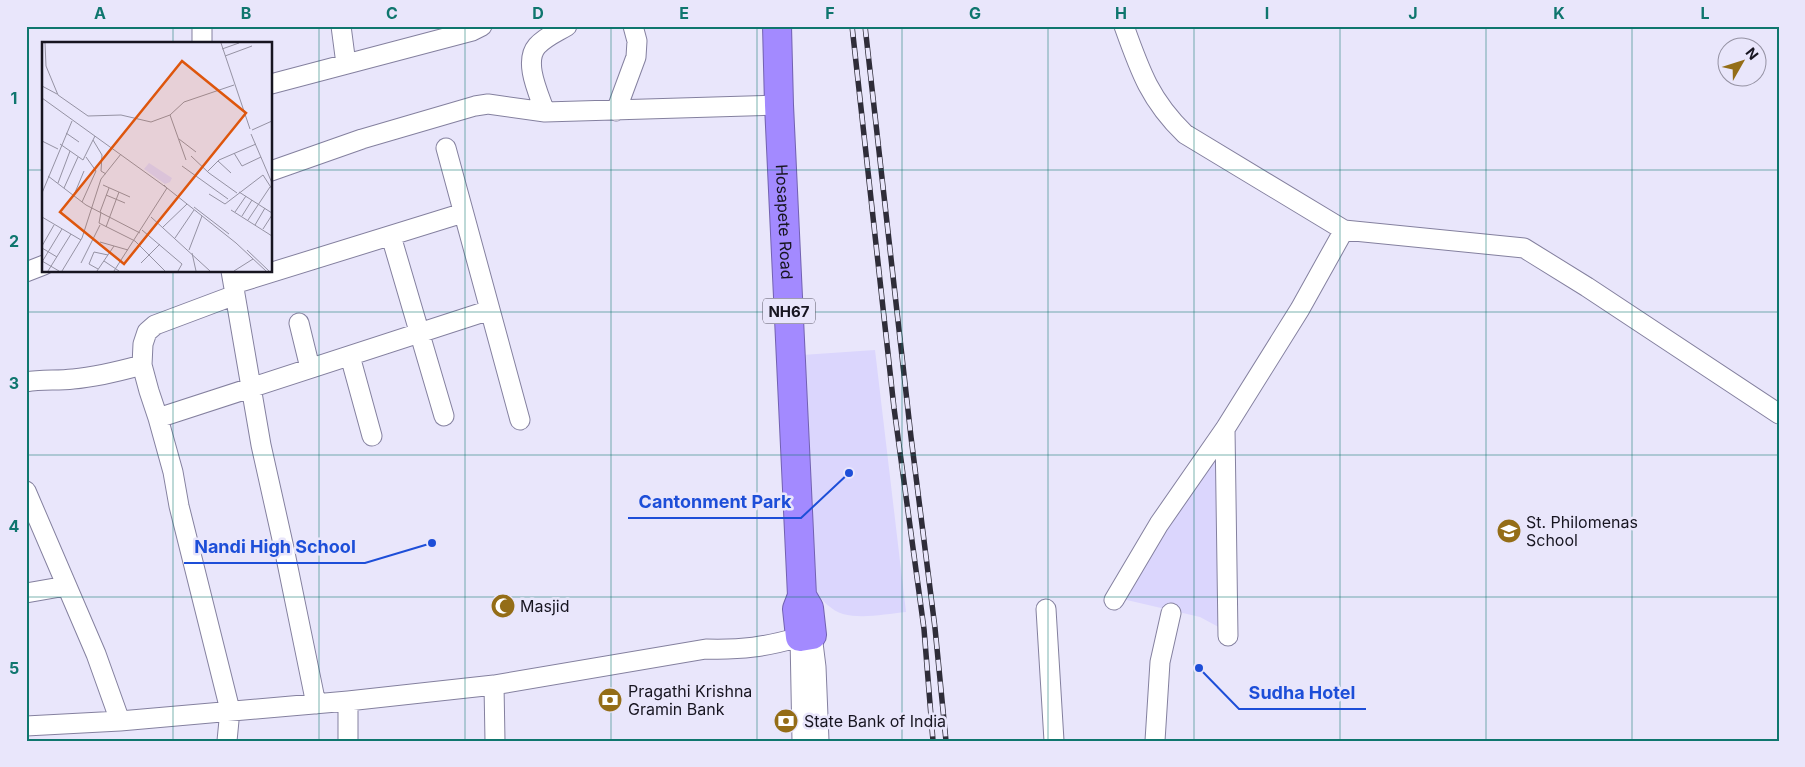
<svg xmlns="http://www.w3.org/2000/svg" width="1805" height="767" viewBox="0 0 1805 767" font-family="Inter,sans-serif">
<style>
.green{fill:#dbd6fd}
.lines{fill:none;stroke-linecap:round;stroke-linejoin:round}
.minor-casing{stroke:#84809f;stroke-width:21}
.highway-casing{stroke:#7261b1;stroke-width:30}
.minor{stroke:#fff;stroke-width:19}
.highway{stroke:#a38aff;stroke-width:28}
.rail-casing{stroke:#2f2d39;stroke-width:5.5}
.rail{stroke:#e9e6fb;stroke-width:4;stroke-dasharray:11;stroke-linecap:butt}
.grid{fill:none;stroke:#0f766e;stroke-width:1;stroke-opacity:0.55}
.labels{text-anchor:middle;dominant-baseline:central;stroke-width:5;stroke-linejoin:round;paint-order:stroke}
.shield{fill:#e9e6fb;stroke:#565462;stroke-width:1}
.shield-label{font-size:15px;font-weight:bold;fill:#171520}
.street-label{font-size:16px;fill:#171520;stroke:#e9e6fb}
.poi-label{font-size:16px;fill:#171520;stroke:#e9e6fb;text-anchor:start}
.inset-road{fill:none;stroke:#9592a3;stroke-width:1}
.view{fill:#de560d;fill-opacity:0.15;stroke:#de560d;stroke-width:2.5}
.inset-edge{fill:none;stroke:#171520;stroke-width:2.5}
.leader{fill:none;stroke:#1d4ed8;stroke-width:2}
.callout-dot{fill:#1d4ed8;stroke:#e9e6fb;stroke-width:2}
.callout-label{font-size:18px;text-anchor:middle;font-weight:bold;fill:#1d4ed8;stroke:#e9e6fb;stroke-width:5;stroke-linejoin:round;paint-order:stroke}
.neatline{fill:none;stroke:#0f766e;stroke-width:2}
.grid-label{font-size:16px;text-anchor:middle;font-weight:bold;fill:#0f766e}
</style>
<rect width="100%" height="100%" fill="#e9e6fb"/>
<path class="green" d="M875,350L906,612C886,614 862,619 843,614C832,611 822,600 815,592L802,355Z
M1221,441L1226,631L1200,617L1118,598Z"/>
<g class="lines">
<defs>
<path id="minor" d="M202,26V44
M341,26L346,64
M1124,26C1140,71 1150,100 1185,134L1344,230L1524,248L1587,287L1779,414
M271,84L472,31L482,26
M616,111L636,57L637,41L633,26
M545,112C539,94 523,62 537,46C545,37 557,32 567,26
M446,148L520,420
M271,171L362,139L475,106L488,104L545,112L779,105
M391,236L444,416
M231,271L261,445L284,548L316,704
M26,272L44,265
M234,284L463,213
M299,323L310,368
M350,356L372,436
M26,382C42,379 57,381 73,379C97,377 120,371 142,365
M158,418L490,310
M1225,429L1228,636
M26,491L96,654L120,721
M26,593L66,586
M1114,600L1159,524L1225,429L1300,309L1344,230
M1046,609L1054,741
M812,635L816,667L819,741
M494,685L495,741
M26,726L120,721L348,701L494,685L706,649C742,650 765,647 800,637L802,741
M227,741L230,710L179,506L173,472L158,418L149,391L142,365L143,344L147,332L155,325L235,295
M348,741V701
M1155,741L1160,662L1171,613"/>
<g id="highway">
<path id="s1" d="M777,26L779,105L802,596L797,609L800,637L812,635L809,608L802,596"/>
</g>
</defs>
<use href="#minor" class="minor-casing"/>
<use href="#highway" class="highway-casing"/>
<use href="#minor" class="minor"/>
<use href="#highway" class="highway"/>
<defs>
<path id="rail" d="M852,26L894,408L924,629L933,741
M865,26L911,437L935,628L946,741"/>
</defs>
<use href="#rail" class="rail-casing"/>
<use href="#rail" class="rail"/>
</g>
<path class="grid" d="M173,26V44M319,26V741M465,26V741M611,26V741M757,26V741M902,26V741M1048,26V741M1194,26V741M1340,26V741M1486,26V741M1632,26V741M26,170H44M271,170H1779M173,271V741M26,312H1779M26,455H1779M26,597H1779"/>
<defs>
<symbol id="school-disc" viewBox="-11 -11 22 22"><circle r="9.5" fill="#946d17" stroke="#e9e6fb"/><path d="M0-5L7-2L0 1L-7-2ZM-4 1L0 2.5L4 1V4Q0 6-4 4Z" fill="#fff"/></symbol>
<symbol id="mosque-disc" viewBox="-11 -11 22 22"><circle r="9.5" fill="#946d17" stroke="#e9e6fb"/><path d="M3.5-4.9A6 6 0 1 0 3.5 4.9A5 5 0 1 1 3.5-4.9Z" fill="#fff"/></symbol>
<symbol id="bank-disc" viewBox="-11 -11 22 22"><circle r="9.5" fill="#946d17" stroke="#e9e6fb"/><path d="M-6-4H6V4H-6ZM0-2.3a2.3 2.3 0 1 0 0 4.6a2.3 2.3 0 1 0 0-4.6Z" fill="#fff"/></symbol>
</defs>
<g fill-rule="evenodd">
<use href="#school-disc" x="1495" y="517" width="28" height="28"/>
<use href="#mosque-disc" x="489" y="592" width="28" height="28"/>
<use href="#bank-disc" x="596" y="686" width="28" height="28"/>
<use href="#bank-disc" x="772" y="707" width="28" height="28"/>
</g>
<g class="labels">
<rect class="shield" x="763" y="298.5" width="52" height="25" rx="4"/>
<g class="shield-label">
<text x="789" y="311">NH67</text>
</g>
<g class="street-label">
<text stroke="none"><textPath href="#s1" startOffset="196">Hosapete Road</textPath></text>
</g>
<g class="poi-label">
<text x="1526" y="522">St. Philomenas<tspan x="1526" dy="18">School</tspan></text>
<text x="520" y="606">Masjid</text>
<text x="628" y="691">Pragathi Krishna<tspan x="628" dy="18">Gramin Bank</tspan></text>
<text x="804" y="721">State Bank of India</text>
</g>
</g>
<g transform="translate(42 42)">
<rect width="230" height="230" fill="#e9e6fb"/>
<path d="M107,121L130,136L128,140L123,142L102,127Z" fill="#dbd6fd"/>
<path class="inset-road" d="M3,1L4,24L16,53L46,74L79,73L109,80L128,73L142,60L192,43M179,1L208,87M180,7L197,1M183,14L210,4M0,44L15,52M0,56L125,146L122,143M128,73L144,118M210,88L230,79M24,91L37,100M209,92L230,141M137,97L154,110M51,98L60,113L59,129L64,132M0,99L16,107M18,102L41,118L53,94M192,111L200,124L219,115M149,114L167,131L195,151M176,119L189,131M140,124L186,157M165,130L177,118L214,102M6,134L44,163L98,191M16,141L28,109M61,143L88,155M22,146L36,115M197,150L230,171M0,151L30,79M167,152L183,162L221,133L230,147M32,153L42,129M64,153L83,161M40,160L54,129L44,115M152,165L187,192M189,168L230,194M58,170L67,146M59,170L57,181L93,199L123,229M193,170L204,154M200,174L210,158M0,175L39,198M109,175L168,229M206,178L228,145M213,183L223,166M64,185L77,150M121,185L145,162M221,187L230,173M100,188L140,222L136,229M133,196L152,168M58,200L86,208M0,204L12,183M0,206L15,215M147,208L160,174M205,208L227,229M150,211L154,229M0,219L17,229M62,219L77,229M0,220L20,187M39,221L58,183M99,221L118,202M56,227L47,222L52,210L66,213M6,229L29,192M20,229L40,196L59,137L79,112M55,229L72,204M72,229L125,146L194,201L224,229M192,229L211,217"/>
<path class="view" d="M140,19L204,71L82,222L18,170Z"/>
<rect width="230" height="230" class="inset-edge"/>
</g>
<path class="leader" d="M849 473L801 518H628M432 543L365 563H184M1199 668L1239 709H1366"/>
<g class="callout-dot">
<circle cx="849" cy="473" r="5"/>
<circle cx="432" cy="543" r="5"/>
<circle cx="1199" cy="668" r="5"/>
</g>
<g class="callout-label">
<text x="715" y="508">Cantonment Park</text>
<text x="275" y="553">Nandi High School</text>
<text x="1302" y="699">Sudha Hotel</text>
</g>
<rect width="1805" height="767" fill="none" stroke="#e9e6fb" stroke-width="55"/>
<g transform="translate(1742 62) rotate(51)"><circle r="24" fill="#e9e6fb" stroke="#9592a3"/>
<path d="M0-4L9 19L0 12L-9 19Z" fill="#946d17"/>
<text y="-8" font-size="14" font-weight="bold" text-anchor="middle" fill="#171520">N</text>
</g>
<rect x="28" y="28" width="1750" height="712" class="neatline"/>
<g class="grid-label">
<text x="100" y="19">A</text>
<text x="246" y="19">B</text>
<text x="392" y="19">C</text>
<text x="538" y="19">D</text>
<text x="684" y="19">E</text>
<text x="830" y="19">F</text>
<text x="975" y="19">G</text>
<text x="1121" y="19">H</text>
<text x="1267" y="19">I</text>
<text x="1413" y="19">J</text>
<text x="1559" y="19">K</text>
<text x="1705" y="19">L</text>
<text x="14" y="104">1</text>
<text x="14" y="247">2</text>
<text x="14" y="389">3</text>
<text x="14" y="532">4</text>
<text x="14" y="674">5</text>
</g>
</svg>
